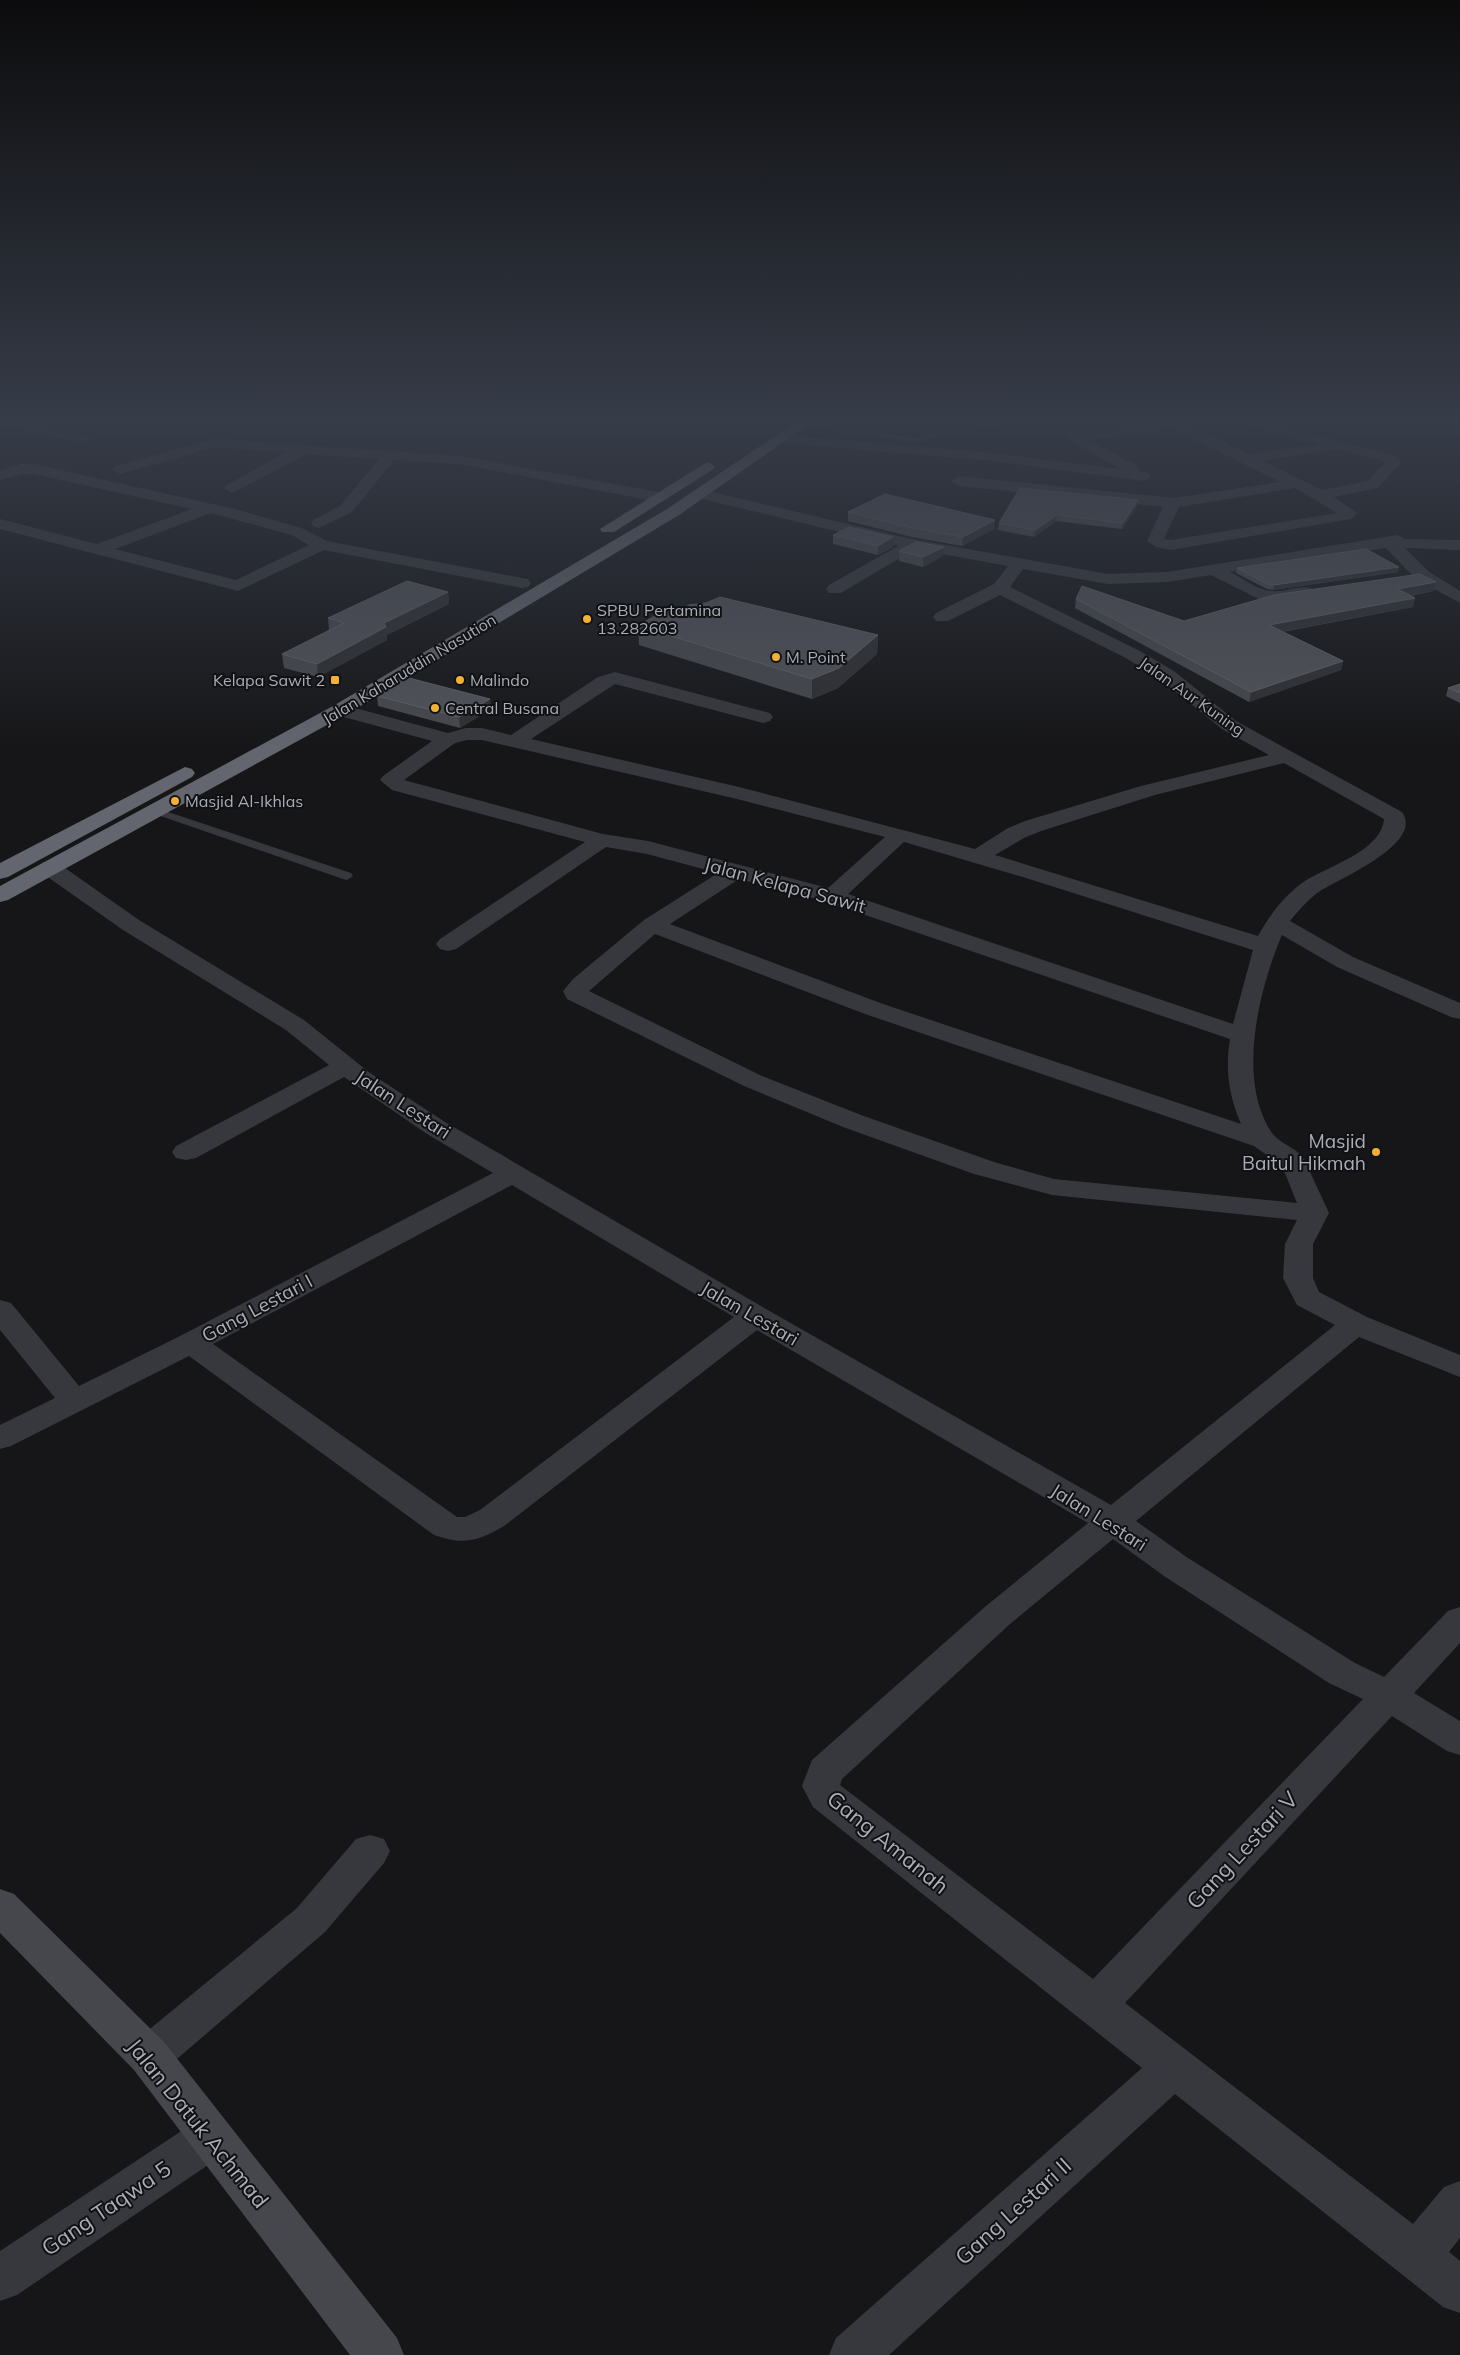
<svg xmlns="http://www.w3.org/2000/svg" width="1460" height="2355" viewBox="0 0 1460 2355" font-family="Mulish,sans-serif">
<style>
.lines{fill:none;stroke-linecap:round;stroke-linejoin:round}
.lane{fill:#37383d;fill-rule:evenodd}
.street{fill:#37383d;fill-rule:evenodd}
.secondary{fill:#45474d;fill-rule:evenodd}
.highway{fill:#63666e;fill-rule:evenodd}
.wall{fill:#47494d}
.shaded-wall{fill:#2f3033}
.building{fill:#525359;stroke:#5f6168}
.poi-dot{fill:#f2b134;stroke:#111113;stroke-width:2}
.labels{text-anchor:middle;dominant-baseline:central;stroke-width:4;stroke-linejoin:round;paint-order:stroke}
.far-poi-label{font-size:16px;fill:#a8adb8;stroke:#111113;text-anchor:start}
.far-street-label{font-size:16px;fill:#a8adb8;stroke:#111113}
.street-label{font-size:19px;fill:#a8adb8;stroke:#111113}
.poi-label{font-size:19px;fill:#a8adb8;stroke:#111113;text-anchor:end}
.near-street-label{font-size:22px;fill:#a8adb8;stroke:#111113}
</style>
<rect width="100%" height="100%" fill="#161618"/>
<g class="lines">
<path class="lane" d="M799,422L916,438L942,430L1005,422L1016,423L943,434L916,442L802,425H799Z
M156,808L351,873L353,876L347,880L343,879L152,813V809Z"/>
<path class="street" d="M0,422H20L85,435L92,439L85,443L0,426Z
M1164,422H1200L1198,425L1191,426L1249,454L1319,444L1245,425L1243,422H1265L1394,455L1402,461L1378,488L1334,497L1357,513L1351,519L1171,550L1156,547L1147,541L1163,507L959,486L951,481L959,476L1173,498L1280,482L1174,429L1089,440L1137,466L1138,471L1148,473L1151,476L1148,479L1143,481L993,461L781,443L774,439L781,435L993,453L1120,469L1058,433L1065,429L1076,433ZM1336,449L1386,462L1368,481L1322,490L1263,461ZM1295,488L1337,513L1171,540L1164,539L1179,507Z
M215,439L460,456L659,492L667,497L659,502L460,464L394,460L352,512L319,528L313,526L311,523L313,520L340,506L379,459L306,454L232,493L224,488L227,485L286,452L215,447L120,474L112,469L115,466Z
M21,464H34L239,510L304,529L327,541L522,578L528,579L531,583L528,587L522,588L324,550L238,591L0,529V519L97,544L192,509L34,474H22L0,480V470ZM211,513L292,535L309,545L236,580L115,549Z
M699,489L912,539L1108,574L1167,572L1398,535L1405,539L1460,540V550L1405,548L1428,571L1460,591V603L1416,579L1386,548L1230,572C1242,578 1258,590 1271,591C1284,593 1298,585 1311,588L1314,592L1311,596L1273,602L1261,600L1211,575L1167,582L1108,584L1023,569L1010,587L1138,650L1174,671L1236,721L1402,812C1425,844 1336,880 1317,893C1307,901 1298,911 1290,921L1353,957L1460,1003V1019L1451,1017L1337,967L1282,935C1259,989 1236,1080 1272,1133C1280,1144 1296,1147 1304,1159L1329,1213L1313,1244V1278L1319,1292L1367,1317L1460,1355V1377L1359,1337L1136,1521L1188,1558L1355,1663L1384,1677L1448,1611L1460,1607V1643L1414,1693L1460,1721V1755L1447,1751L1392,1716L1125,2003L1413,2224L1444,2187L1460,2181V2238L1449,2252L1460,2261V2313L1443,2307L1175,2094L889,2355H829L836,2338L1142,2068L813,1807L802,1786L812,1760L986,1606L1088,1523L757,1330L504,1526C477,1542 463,1545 434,1535L189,1356L11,1446L0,1449V1425L55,1398L0,1330V1300L11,1303L79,1386L180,1336L493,1173L427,1134L344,1077L196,1158L186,1160L176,1158L172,1152L176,1146L329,1065L286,1030L123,930L42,873L39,868L42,863L50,861L58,863L139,920L304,1020L370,1073L445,1122L766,1309L1111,1505L1335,1325L1297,1305L1283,1278L1285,1244L1297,1220L1052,1195L974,1174L843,1127L744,1086L567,999L563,991L573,979L644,920L718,873L647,854L606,847L456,949L448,951L440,949L436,944L440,939L585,842L392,790L380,780L383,776L432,741L333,714L330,710L333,706L340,704L448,733L466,728H482L511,735L598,677L615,672L770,713L773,717L770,721L763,723L615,684L531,739L739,787L975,849L1008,828L1025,821L1141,786L1269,755L1222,729L1160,679L1126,658L1000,595L948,621H936L933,617L936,613L994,584L1008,566L915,549L841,593H829L826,589L829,585L898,546L694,497L691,494ZM467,740H482L737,799L885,837L828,888L648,841L603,834L404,780L455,743ZM1284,763L1384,819C1381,852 1327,866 1302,883C1283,897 1269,916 1258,936L995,855L1024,838L1041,831L1155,795ZM904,842L1026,878L1253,950L1233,1024L848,894ZM739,879L824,901L1230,1039C1225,1070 1229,1096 1241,1124L883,1004L670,924ZM655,934L865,1014L1254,1146L1282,1166L1297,1203L1054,1179L994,1162L861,1115L762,1076L589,991ZM512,1185L734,1317L480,1510L465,1517H457L213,1344ZM1113,1539L1164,1576L1329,1683L1363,1699L1093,1979L840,1785L842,1779L1010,1624Z
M370,1835L384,1839L390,1851L384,1863L325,1932L164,2070L149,2076L134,2070L128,2056L134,2042L297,1908L356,1839Z
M211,2116L227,2122L233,2137L227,2152L17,2295L0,2301V2251L195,2122Z"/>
<path class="secondary" d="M0,1889L14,1894L164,2042L397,2338L404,2355H350L134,2070L0,1933Z"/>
<path class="highway" d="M796,422H812L679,515L347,714L8,900L0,902V886L333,706L667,509Z
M707,462L712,464L715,467L712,470L614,532H602L600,529Z
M185,767L192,769L195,773L192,777L8,877L0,879V863Z"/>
</g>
<path class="wall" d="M1138,500L1137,506L1122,529L1056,521L1034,537L998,530L999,523Z
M848,512L995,520L994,529L962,546L912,537L848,521Z
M833,535L893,547L878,555L833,544Z
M899,551L943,556L923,567L899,561Z
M1237,568L1398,572L1273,590L1267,589L1236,573Z
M1436,582L1434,591L1410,596L1415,598L1413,607L1282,632L1343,661L1341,670L1249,702L1075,608L1076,599L1184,621Z
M448,592L449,604L387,635V640L318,677L284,668L282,654L329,630L328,618Z
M679,611L878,635L877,654L838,688L812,699L639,645L638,626Z
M1460,684V703L1446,696L1448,688Z
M377,696L490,699L491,709L460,728L378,706Z"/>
<path class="shaded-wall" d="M1138,500L1137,506L1122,529L1123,523Z
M1057,515L1056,521L1034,537L1035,530Z
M995,520L994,529L962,546L963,537Z
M893,537V547L878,555V546Z
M944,547L943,556L923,567V557Z
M1399,567L1398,572L1273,590L1274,585Z
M1436,582L1434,591L1397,598L1398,589Z
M448,592L449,604L387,635V640L318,677L317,664L384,623Z
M1415,598L1413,607L1267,634L1269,625Z
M878,635L877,654L838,688L812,699V679Z
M1343,661L1341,670L1249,702L1251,692Z
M490,699L491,709L460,728L459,717Z"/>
<path class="building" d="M1020,488L1138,500L1123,523L1057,515L1035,530L999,523Z
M885,494L995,520L963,537L913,528L848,512Z
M849,527L893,537L878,546L833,535Z
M916,542L944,547L923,557L899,551Z
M1366,549L1399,567L1274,585L1267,584L1237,568Z
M1420,574L1436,582L1398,589L1415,598L1269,625L1343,661L1251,692L1076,599L1082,586L1184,621L1274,595Z
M407,581L448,592L384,623L386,627L317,664L282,654L344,623L328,618Z
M720,597L878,635L839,668L812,679L638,626L668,608L679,611L689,605L706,603Z
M409,678L490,699L459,717L377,696Z
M1460,684V693L1448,688Z"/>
<linearGradient id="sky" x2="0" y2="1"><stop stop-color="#0c0c0d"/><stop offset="0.56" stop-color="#363c48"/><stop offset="1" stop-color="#363c48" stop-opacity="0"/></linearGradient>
<rect width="1460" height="751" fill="url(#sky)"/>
<g class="poi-dot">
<circle cx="587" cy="619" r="5"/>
<circle cx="776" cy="657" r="5"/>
<rect x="330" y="675" width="10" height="10" rx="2.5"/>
<circle cx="460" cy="680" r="5"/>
<circle cx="435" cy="708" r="5"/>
<circle cx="175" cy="801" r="5"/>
<circle cx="1376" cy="1152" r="5"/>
</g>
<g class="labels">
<g class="far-poi-label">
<text x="597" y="610">SPBU Pertamina<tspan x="597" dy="18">13.282603</tspan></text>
<text x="786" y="657">M. Point</text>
<text x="325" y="680" text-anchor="end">Kelapa Sawit 2</text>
<text x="470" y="680">Malindo</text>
<text x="445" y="708">Central Busana</text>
<text x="185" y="801">Masjid Al-Ikhlas</text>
</g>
<g class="far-street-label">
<text transform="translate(409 669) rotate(-31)">Jalan Kaharuddin Nasution</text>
<text transform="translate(1192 696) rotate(35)">Jalan Aur Kuning</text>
</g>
<g class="street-label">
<text transform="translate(785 885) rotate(15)">Jalan Kelapa Sawit</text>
<text transform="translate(403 1104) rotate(33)">Jalan Lestari</text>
<text transform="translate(257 1308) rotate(-28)">Gang Lestari I</text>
<text transform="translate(750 1313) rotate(30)">Jalan Lestari</text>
<text transform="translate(1099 1517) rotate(32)">Jalan Lestari</text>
</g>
<g class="poi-label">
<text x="1366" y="1141">Masjid<tspan x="1366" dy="22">Baitul Hikmah</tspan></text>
</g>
<g class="near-street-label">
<text transform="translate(888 1842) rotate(39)">Gang Amanah</text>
<text transform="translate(1242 1850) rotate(-47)">Gang Lestari V</text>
<text transform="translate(198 2123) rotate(51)">Jalan Datuk Achmad</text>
<text transform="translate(106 2208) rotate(-34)">Gang Taqwa 5</text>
<text transform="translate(1013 2211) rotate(-42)">Gang Lestari II</text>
</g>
</g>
</svg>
